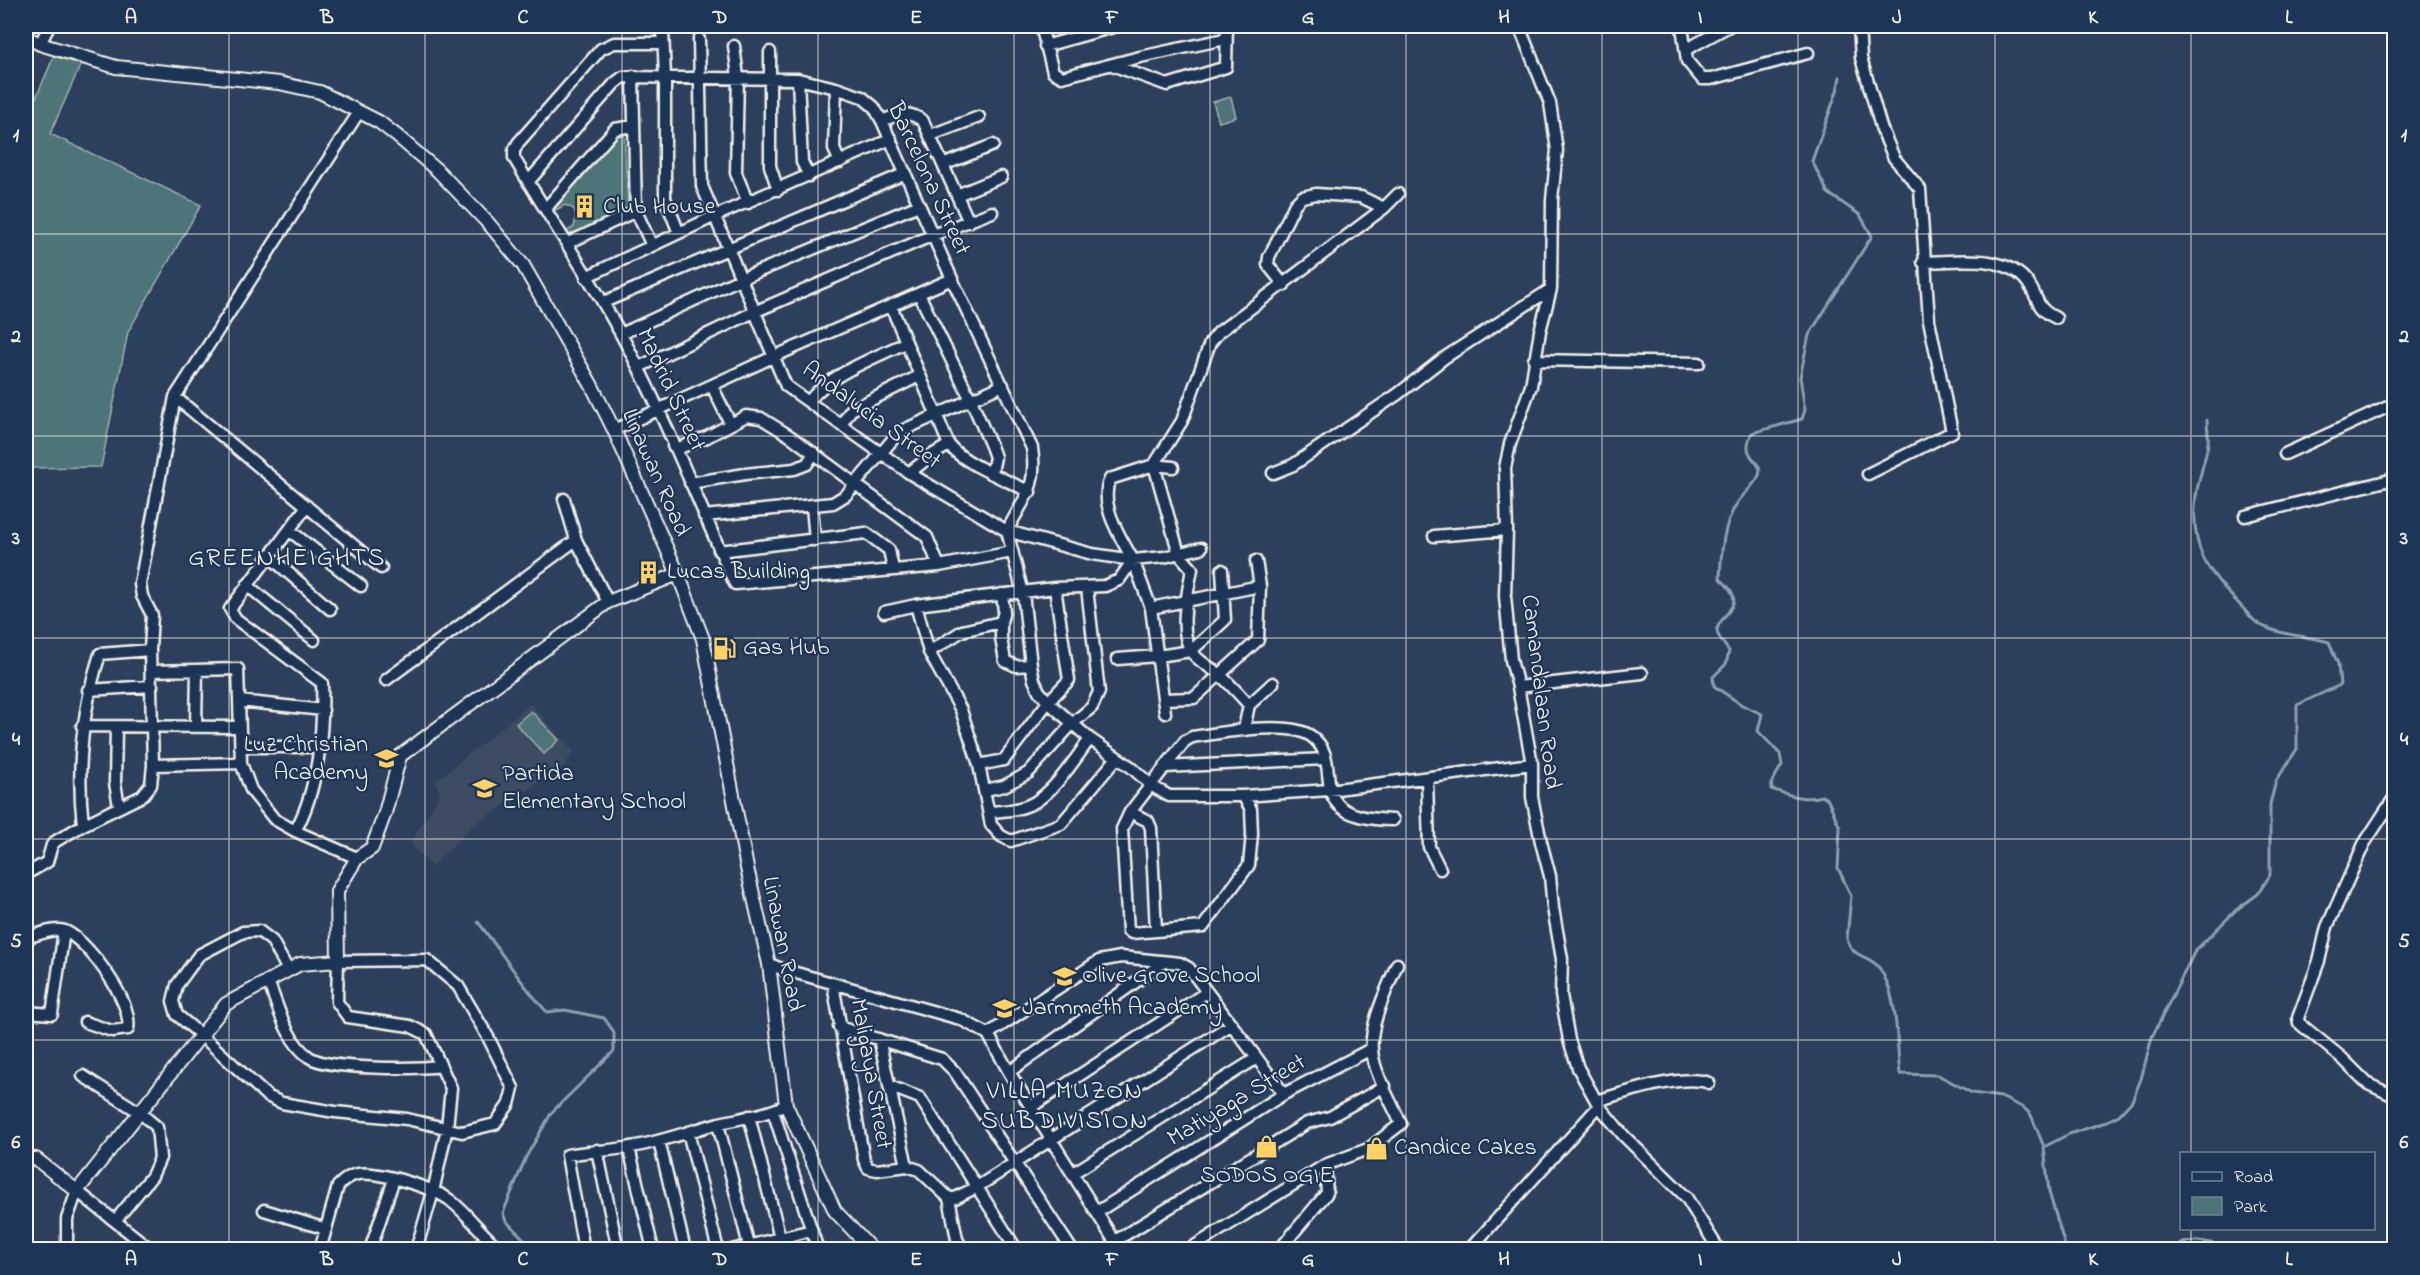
<svg xmlns="http://www.w3.org/2000/svg" width="2420" height="1275" viewBox="0 0 2420 1275" font-family="'Indie Flower',sans-serif">
<style>
.built{fill:#3e4b63}
.green{fill:#4d7477;stroke:#a0b2b0;stroke-width:1.5}
.lines{fill:none;stroke-linecap:round;stroke-linejoin:round}
.stream{stroke:#8ca0b1;stroke-width:3}
.minor-casing{stroke:#f4f1e8;stroke-width:15}
.tertiary-casing{stroke:#f4f1e8;stroke-width:16}
.minor{stroke:#1d3557;stroke-width:10}
.tertiary{stroke:#1d3557;stroke-width:12}
.grid{fill:none;stroke:#f4f1e8;stroke-width:1.5;stroke-opacity:0.55}
.labels{text-anchor:middle;dominant-baseline:central;stroke-width:4.5;stroke-linejoin:round;paint-order:stroke}
.street-label{font-size:24px;fill:#f4f1e8;stroke:#1d3557}
.poi-label{font-size:24px;fill:#f4f1e8;stroke:#1d3557;text-anchor:start}
.neighbourhood-label{font-size:26px;letter-spacing:1.5px;fill:#f4f1e8;stroke:#1d3557}
.neatline{fill:none;stroke:#f4f1e8;stroke-width:2}
.grid-label{font-size:20px;text-anchor:middle;font-weight:bold;fill:#f4f1e8}
</style>
<rect width="100%" height="100%" fill="#2c3f5c"/>
<filter id="ink" filterUnits="userSpaceOnUse"><feTurbulence type="fractalNoise" baseFrequency=".0167" numOctaves="2"/><feDisplacementMap in="SourceGraphic" scale="12" xChannelSelector="R" yChannelSelector="G"/><feConvolveMatrix kernelMatrix="1 2 1 2 8 2 1 2 1" color-interpolation-filters="sRGB"/></filter>
<g filter="url(#ink)">
<path class="built" d="M531,704L574,752L565,765L474,825L431,867L410,843L440,795L436,781Z"/>
<path class="green" d="M54,56L81,64L50,134L201,205L128,332L101,467L26,468V121Z
M1231,97L1236,117L1219,122L1213,102Z
M624,128L628,210L564,242L559,236L574,227L576,216L574,209L565,205L552,212L545,213L611,136Z
M531,711L559,740L544,754L516,724Z"/>
<g class="lines">
<path class="stream" d="M1840,77L1837,91L1812,161L1828,193L1860,215L1872,236L1809,335L1800,377L1805,410L1802,419L1752,433C1738,459 1765,460 1759,475C1755,485 1744,493 1738,502C1723,523 1721,553 1720,579C1753,605 1716,616 1717,631C1717,637 1726,646 1729,651L1726,664L1713,677L1714,686L1742,705L1762,714L1758,731L1780,754L1782,765L1773,780L1771,789C1789,795 1804,801 1822,796L1828,800L1840,828L1838,868L1851,896L1847,939C1853,960 1870,954 1880,969C1899,998 1896,1041 1900,1074L1938,1075L1972,1093L2001,1097L2024,1108L2031,1115L2044,1147L2049,1192L2065,1246L2068,1250
M478,922C501,951 521,985 547,1012L565,1010L604,1018L614,1032V1051L552,1112L526,1157L503,1213L506,1221L535,1250
M2044,1147L2069,1134L2103,1123L2119,1115L2132,1101L2141,1079L2152,1037L2195,951L2236,910L2258,894L2270,875V804L2276,781L2297,749V705L2340,685L2338,664L2329,642C2308,636 2287,636 2267,628C2252,622 2250,615 2240,605C2209,573 2192,552 2195,506C2196,482 2205,465 2208,443C2209,436 2207,428 2207,420
M2171,1250C2190,1234 2213,1243 2235,1250"/>
<defs>
<path id="minor" d="M1041,26L1053,72L1062,77L1140,57L1225,39
M1519,26L1550,103L1557,150L1552,200L1551,289L1540,331L1531,386L1510,444L1505,468L1507,530L1505,596L1511,660L1518,687L1532,764V797L1541,842L1550,876L1553,908L1562,959L1561,995L1569,1040L1578,1068L1599,1106L1624,1136L1686,1197L1719,1250
M1682,26L1687,61L1702,79H1711L1808,53
M1859,26L1861,58L1881,127L1894,158L1920,189L1929,320L1952,432L1868,474
M663,29L665,78V198L679,233
M699,39L702,186L786,386L909,473L1007,531L1092,554L1133,560L1164,557L1201,548
M663,43H614L601,49L518,143L514,151V158C555,228 602,294 638,367C674,438 702,512 735,584L939,566L1012,552
M40,44L49,26
M734,46L738,77L736,173L748,203
M1045,46L1117,26
M1687,49L1729,26
M770,52V166L778,190
M1112,65L1167,85L1226,67L1227,26
M633,76L636,211L652,246
M798,79L802,162L809,176
M836,88L834,149L840,162
M882,121C898,114 909,110 923,121L969,222
M931,135L979,117
M943,165L993,145
M528,182L615,83L623,77L798,79L836,88L862,97L874,107L882,121L952,279L1032,448C1038,489 1024,497 1007,531L1023,593L1031,665L1034,680L1039,691L1048,702L1090,739L1131,767L1152,786L1169,796H1243L1329,790L1532,764
M957,195L1001,177
M547,211L548,206L615,129L633,126
M568,243L636,211
M1923,262C1956,262 2005,252 2028,283C2040,300 2035,308 2056,318
M586,277L713,217L891,139
M1284,285L1268,265L1269,257L1295,204L1302,197L1316,194L1361,197L1384,208
M919,294L971,400L991,446L995,457L992,472
M604,302L906,173
M891,306L949,445C964,464 1007,480 1030,492
M621,334L740,279L919,205
M1534,360L1699,363
M639,367L754,312L933,235L992,212
M712,386L730,423
M175,397L381,568
M809,402C825,376 877,357 905,343
M841,425L851,410L919,376
M614,430L773,357L952,279
M673,446L679,448L707,437L746,416L761,418L790,436L927,537L939,566
M2285,454L2394,404
M909,473L932,455L949,445
M1273,473L1293,465L1398,394L1444,358L1551,289
M690,483L745,474L794,469L807,464L814,453
M564,499L576,540L608,602
M812,506L815,540
M704,516L833,503L846,495L899,432L1003,385
M2245,516L2394,479
M289,530L361,586
M1434,536L1507,530
M719,551L866,533L889,550L893,569
M269,556L330,609
M1133,560L1151,608L1165,713
M247,585L314,640
M916,605L929,652L961,710L979,765L991,825L1001,836L1011,841L1061,824L1117,758
M1151,608L1260,586
M884,612L916,605L1055,588L1105,586L1119,580L1133,560C1121,538 1098,504 1110,479L1154,465L1173,467
M1001,622V638L1005,661L1016,666L1031,665
M929,652L962,631L1001,622L1004,611L1002,594
M1117,659L1158,656L1191,651L1225,620L1222,570
M151,671L238,669L241,763L251,790L274,819L295,831L357,858
M386,680L576,540
M1518,687L1642,673
M88,690L152,686
M1163,699L1194,698L1258,640L1260,586L1256,561
M239,701L323,710
M1249,705L1273,683
M82,726L238,727
M196,726L197,670
M116,728L115,783L119,806
M1244,729L1249,705C1240,695 1230,684 1220,675C1211,667 1198,662 1191,651C1178,630 1188,592 1192,569L1179,554L1154,465L1182,421L1210,343L1219,332L1384,208L1398,194
M240,747H318
M153,765L241,763
M979,765L1004,760L1048,702L1069,680L1055,588
M1165,767L1325,759
M1427,779L1429,847L1440,869
M985,790L1004,786L1028,773L1073,723L1092,707L1099,692L1087,588
M1243,796L1251,809L1252,834L1249,865L1203,927L1132,933L1128,931L1122,829L1130,812L1185,741L1192,737C1220,733 1288,720 1311,736C1349,763 1296,818 1393,820
M2394,798L2364,844L2327,927L2319,961L2298,1018L2299,1023L2342,1058L2368,1084L2394,1096
M989,812C1004,811 1021,810 1035,802C1057,788 1074,760 1090,739
M1130,812L1148,821L1151,828L1156,931
M83,825C76,765 82,711 100,654L150,650
M295,831C318,791 324,729 322,683L236,619L230,609L307,506
M26,874L47,862L52,845L56,841L83,825L142,796L151,785L153,765L150,650L152,615L142,596L140,584L175,397L359,112
M26,938C37,935 57,926 67,932C90,944 133,1002 128,1029L112,1031L85,1022
M769,964L782,969L960,1019L988,1034L1009,1072L1120,1250
M288,970L272,941L259,931L243,932L199,955L177,985L173,1001L177,1015L201,1035L267,1096L282,1103L335,1112L407,1119L462,1132L495,1124L509,1104L513,1088L488,1037L458,986L427,960L338,961L337,1002L348,1017L410,1026L426,1034L451,1088L447,1128L433,1192L416,1250
M268,981C278,1006 286,1041 309,1057C328,1070 417,1069 441,1066
M833,984L864,1160L868,1168L877,1170L907,1166L919,1170L949,1198L957,1239L963,1250
M26,1012L52,1014L64,931
M839,1027L942,1059L955,1072L1072,1250
M988,1034L1099,961L1121,957L1180,963L1189,968L1284,1094
M879,1039L907,1166
M1009,1072L1164,962
M83,1076L139,1112L157,1127L160,1158L152,1176L115,1221
M889,1086L920,1098L1017,1250
M1596,1101C1623,1093 1684,1073 1709,1083
M1031,1107L1207,992
M773,1111L818,1250
M749,1116L783,1250
M718,1124L750,1250
M688,1132L718,1250
M659,1141L685,1250
M629,1148L653,1250
M597,1150L618,1250
M1073,1173L1257,1058
M949,1198H955L977,1187L1232,1024
M264,1210L326,1229
M1097,1212L1284,1094L1371,1049
M1115,1241L1307,1123L1330,1117L1385,1086
M245,1249L247,1250
M67,1250V1219L77,1191L149,1248
M320,1250L338,1186C344,1180 350,1175 358,1174C378,1171 435,1188 451,1201C469,1215 482,1235 501,1250
M370,1250L394,1179
M474,1250L486,1238
M584,1250L567,1155C588,1151 610,1151 631,1147C661,1142 690,1131 719,1123C742,1118 765,1115 786,1105
M732,1250L812,1230
M1188,1250L1325,1165L1368,1149L1401,1124C1392,1103 1373,1072 1372,1049C1369,1025 1388,987 1397,964
M1279,1250L1327,1193L1325,1165
M1469,1250L1599,1106"/>
<path id="tertiary" d="M26,37L40,44L116,67L279,83L320,92L379,122L397,136L438,171L489,224L523,265L592,386L614,430L678,574L703,639L747,868L769,964L786,1105L835,1211L872,1250
M26,1159H36L77,1191L226,1004L300,964L338,961L337,891L357,858L372,848L385,813L400,756L608,602L678,574"/>
</defs>
<use href="#minor" class="minor-casing"/>
<use href="#tertiary" class="tertiary-casing"/>
<use href="#minor" class="minor"/>
<use href="#tertiary" class="tertiary"/>
</g>
</g>
<path class="grid" d="M229,26V1250M425,26V1250M622,26V1250M818,26V1250M1014,26V1250M1210,26V1250M1406,26V1250M1602,26V1250M1798,26V1250M1995,26V1250M2191,26V1154M26,234H2394M26,436H2394M26,638H2394M26,839H2394M26,1040H2394M2191,1228V1250"/>
<defs>
<symbol id="building-bare" viewBox="-9 -9 18 18"><path d="M-4-6H4V6H1V3H-1V6H-4ZM-2.5-4.3h1.7v1.8h-1.7ZM.8-4.3h1.7v1.8H.8ZM-2.5-1h1.7V.8h-1.7ZM.8-1h1.7V.8H.8Z" fill="#ffd166" stroke="#1d3557" stroke-width="2.5" paint-order="stroke"/></symbol>
<symbol id="fuel-bare" viewBox="-9 -9 18 18"><path d="M-5.5-6h7V0h2V4h1.3V-2.5L3-4.5l.8-.8L6-3V5H2.5V1h-1V6h-7ZM-4.2-4.7v3.2H.2V-4.7Z" fill="#ffd166" stroke="#1d3557" stroke-width="2.5" paint-order="stroke"/></symbol>
<symbol id="school-bare" viewBox="-9 -9 18 18"><path d="M0-5L7-2L0 1L-7-2ZM-4 1L0 2.5L4 1V4Q0 6-4 4Z" fill="#ffd166" stroke="#1d3557" stroke-width="2.5" paint-order="stroke"/></symbol>
<symbol id="shop-bare" viewBox="-9 -9 18 18"><path d="M-5-2.5h2.3a2.7 3.5 0 0 1 5.4 0H5L5.5 6h-11ZM-1.5-2.5h3a1.5 2.3 0 0 0-3 0Z" fill="#ffd166" stroke="#1d3557" stroke-width="2.5" paint-order="stroke"/></symbol>
</defs>
<g fill-rule="evenodd">
<use href="#building-bare" x="568" y="190" width="33" height="33"/>
<use href="#building-bare" x="632" y="556" width="33" height="33"/>
<use href="#fuel-bare" x="708" y="632" width="33" height="33"/>
<use href="#school-bare" x="370" y="742" width="33" height="33"/>
<use href="#school-bare" x="468" y="772" width="33" height="33"/>
<use href="#school-bare" x="1048" y="960" width="33" height="33"/>
<use href="#school-bare" x="988" y="992" width="33" height="33"/>
<use href="#shop-bare" x="1250" y="1130" width="33" height="33"/>
<use href="#shop-bare" x="1360" y="1132" width="33" height="33"/>
</g>
<g class="labels">
<g class="street-label">
<text transform="translate(928 179) rotate(65)">Barcelona Street</text>
<text transform="translate(670 390) rotate(65)">Madrid Street</text>
<text transform="translate(871 416) rotate(36)">Andalucia Street</text>
<text transform="translate(655 473) rotate(66)">Linawan Road</text>
<text transform="translate(1540 692) rotate(83)">Camandalaan Road</text>
<text transform="translate(782 944) rotate(79)">Linawan Road</text>
<text transform="translate(870 1074) rotate(80)">Maligaya Street</text>
<text transform="translate(1237 1101) rotate(-31)">Matiyaga Street</text>
</g>
<g class="poi-label">
<text x="603" y="207">Club House</text>
<text x="667" y="572">Lucas Building</text>
<text x="743" y="648">Gas Hub</text>
<text x="368" y="745" text-anchor="end">Luz Christian<tspan x="368" dy="28">Academy</tspan></text>
<text x="502" y="774">Partida<tspan x="502" dy="28">Elementary School</tspan></text>
<text x="1082" y="976">Olive Grove School</text>
<text x="1022" y="1008">Jarmmeth Academy</text>
<text x="1394" y="1148">Candice Cakes</text>
<text x="1267" y="1176" text-anchor="middle">SODOS OGIE</text>
</g>
<g class="neighbourhood-label">
<text x="287" y="559">GREENHEIGHTS</text>
<text x="1065" y="1092">VILLA MUZON<tspan x="1065" dy="30">SUBDIVISION</tspan></text>
</g>
</g>
<rect width="2420" height="1275" fill="none" stroke="#1d3557" stroke-width="66"/>
<rect x="2180" y="1152" width="195" height="78" fill="#1d3557" stroke="#738091" stroke-width="1.5"/>
<rect x="2192" y="1172" width="30" height="9" fill="#1d3557" stroke="#738091" stroke-width="1.5"/>
<text x="2234" y="1182" font-size="18" fill="#f4f1e8">Road</text>
<rect x="2192" y="1197" width="30" height="18" fill="#4d7477" stroke="#738091" stroke-width="1.5"/>
<text x="2234" y="1212" font-size="18" fill="#f4f1e8">Park</text>
<rect x="33" y="33" width="2354" height="1209" class="neatline"/>
<g class="grid-label">
<text x="131" y="23">A</text>
<text x="327" y="23">B</text>
<text x="523" y="23">C</text>
<text x="720" y="23">D</text>
<text x="916" y="23">E</text>
<text x="1112" y="23">F</text>
<text x="1308" y="23">G</text>
<text x="1504" y="23">H</text>
<text x="1700" y="23">I</text>
<text x="1897" y="23">J</text>
<text x="2093" y="23">K</text>
<text x="2289" y="23">L</text>
<text x="16" y="141">1</text>
<text x="2404" y="141">1</text>
<text x="16" y="342">2</text>
<text x="2404" y="342">2</text>
<text x="16" y="544">3</text>
<text x="2404" y="544">3</text>
<text x="16" y="745">4</text>
<text x="2404" y="745">4</text>
<text x="16" y="947">5</text>
<text x="2404" y="947">5</text>
<text x="16" y="1148">6</text>
<text x="2404" y="1148">6</text>
<text x="131" y="1265">A</text>
<text x="327" y="1265">B</text>
<text x="523" y="1265">C</text>
<text x="720" y="1265">D</text>
<text x="916" y="1265">E</text>
<text x="1112" y="1265">F</text>
<text x="1308" y="1265">G</text>
<text x="1504" y="1265">H</text>
<text x="1700" y="1265">I</text>
<text x="1897" y="1265">J</text>
<text x="2093" y="1265">K</text>
<text x="2289" y="1265">L</text>
</g>
</svg>
